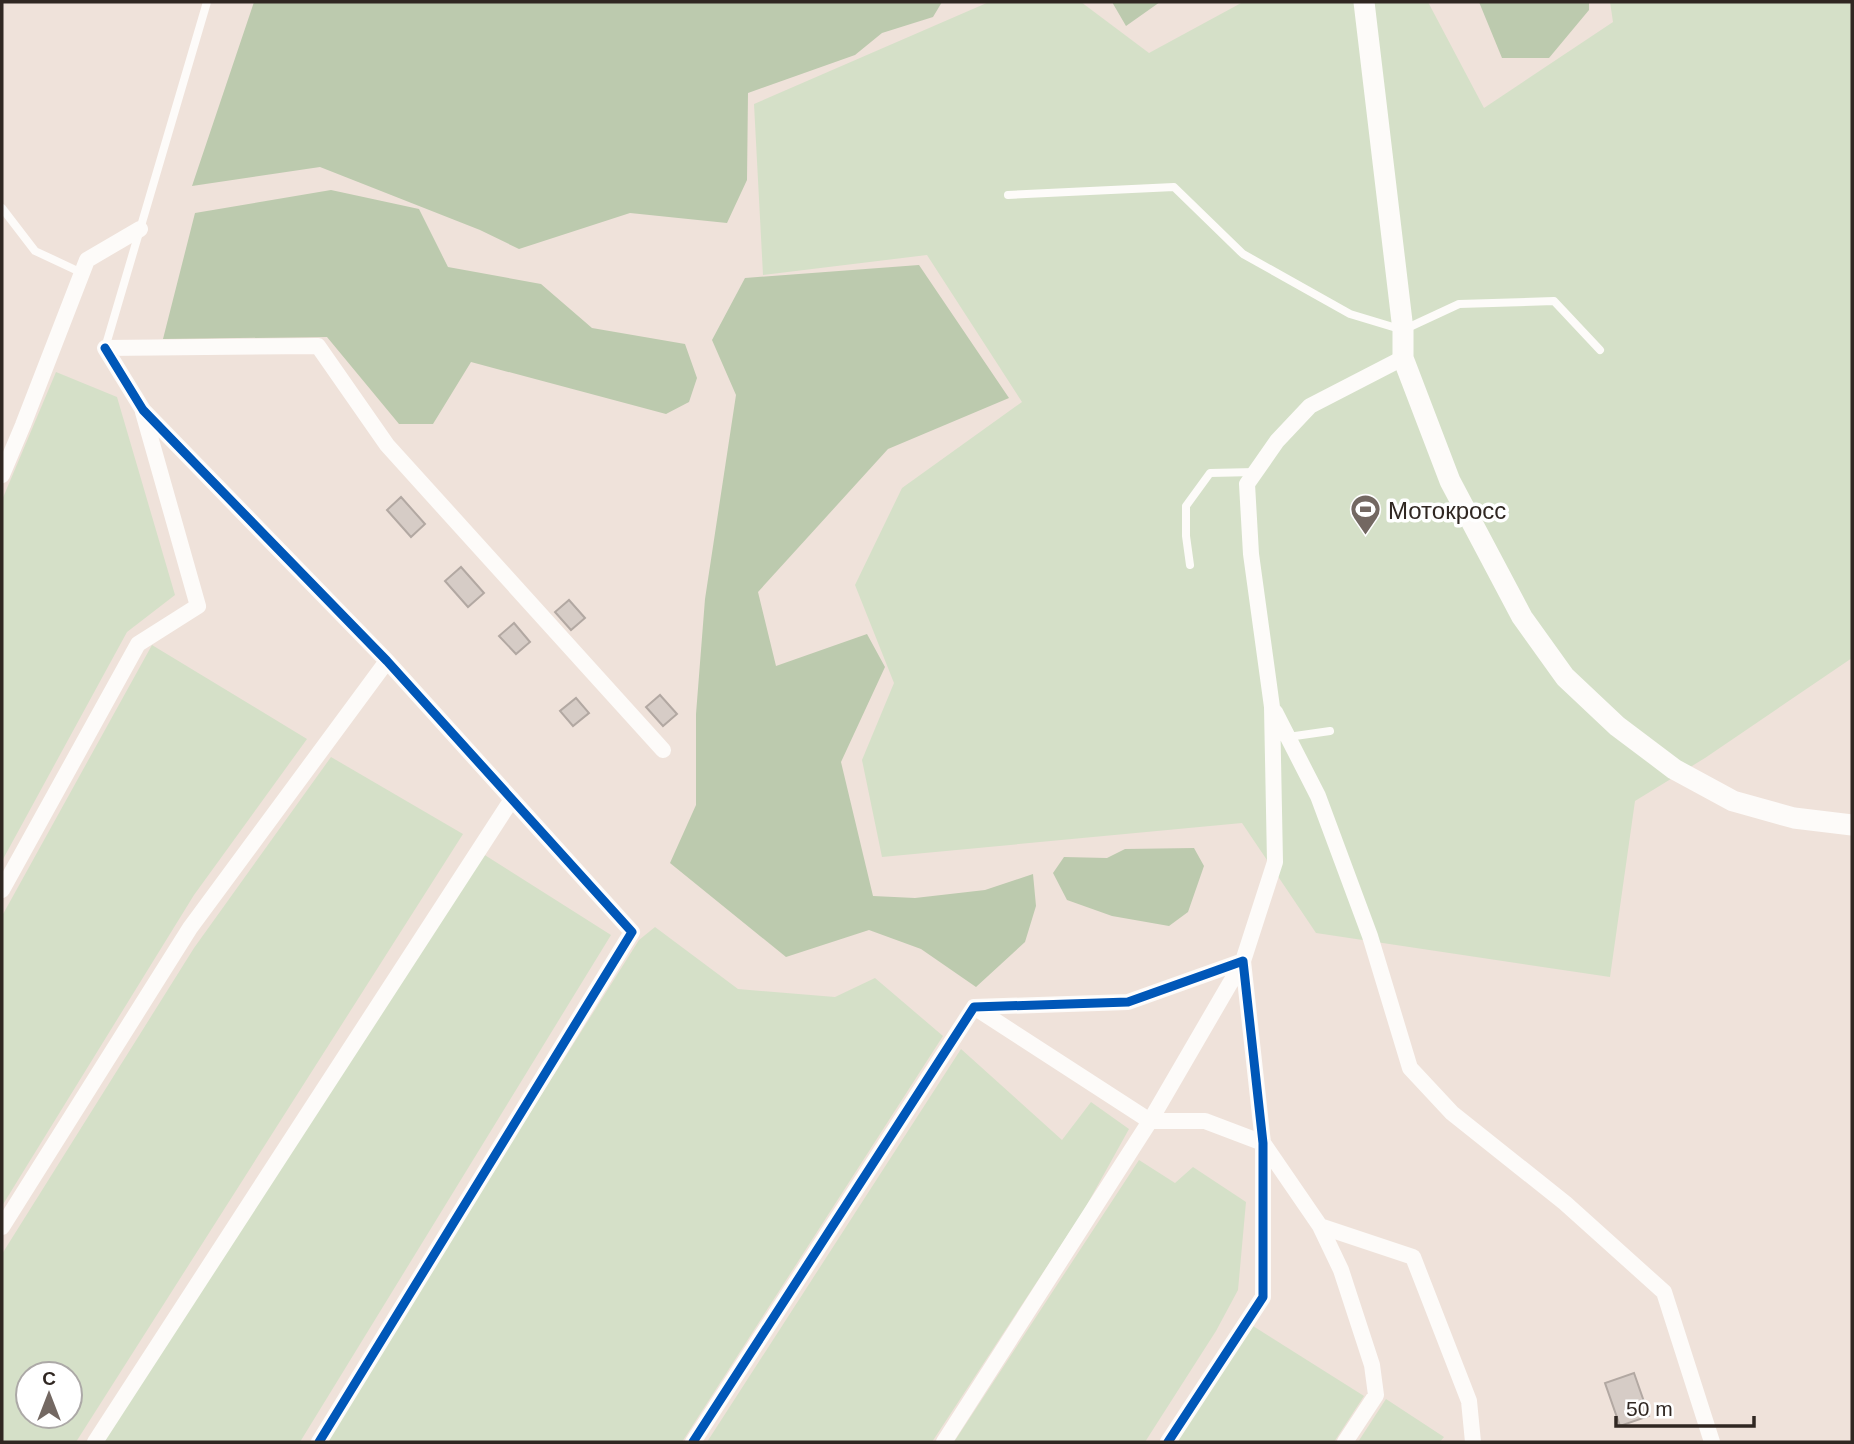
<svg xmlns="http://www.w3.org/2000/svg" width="1854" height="1444" viewBox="0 0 1854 1444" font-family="Arial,sans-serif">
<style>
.green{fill:#d5e0c8;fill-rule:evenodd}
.forest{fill:#bccaae}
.building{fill:#d6ccc6;stroke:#b2a8a2;stroke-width:2}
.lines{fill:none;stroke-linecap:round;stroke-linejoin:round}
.lane{stroke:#fdfbf9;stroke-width:8}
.street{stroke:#fdfbf9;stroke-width:16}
.secondary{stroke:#fdfbf9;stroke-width:21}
.cycleway-casing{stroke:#fff;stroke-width:13}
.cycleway{stroke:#0057b8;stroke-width:9}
.labels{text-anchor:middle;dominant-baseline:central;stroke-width:7;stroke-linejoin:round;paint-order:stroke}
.poi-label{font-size:24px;fill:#302722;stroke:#fff;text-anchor:start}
</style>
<rect width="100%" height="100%" fill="#efe2da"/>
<path class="green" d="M989,2H1081L1149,53L1243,2H1428L1484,108L1613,22L1610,2H1852V658L1705,758L1635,801L1610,977L1316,933L1242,823L882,857L862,760L894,683L855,585L902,488L1022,402L927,255L763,275L754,104Z
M56,372L117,397L175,595L127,632L2,861V500Z
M152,645L307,739L194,895L2,1206V916Z
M331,757L463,834L76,1442H2V1254L194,948ZM28,1374H70V1416H28Z
M480,852L611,935L300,1442H99Z
M655,927L738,989L835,997L875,978L943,1036L682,1442H322L639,940Z
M961,1049L1062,1140L1091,1102L1129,1129L1084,1210L932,1442H707Z
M1139,1160L1175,1183L1193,1167L1246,1202L1238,1290L1216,1331L1145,1442H954Z
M1253,1326L1364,1396L1334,1442H1176Z
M1386,1399L1444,1437L1440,1442H1358Z"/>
<path class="forest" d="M254,2H942L933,17L882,33L855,55L748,93L747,180L727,223L630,213L519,249L480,230L320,167L192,186Z
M1112,2H1160L1126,26Z
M1479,2H1589V10L1549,58H1502Z
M331,190L419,209L448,267L541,284L592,328L685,344L697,378L689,402L666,414L471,362L433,424H399L327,337L163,339L195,213Z
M919,265L1009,398L888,449L758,592L776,666L867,634L885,667L841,762L873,896L915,898L985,890L1033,874L1036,906L1025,942L976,987L921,949L869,930L786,957L670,863L696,805V714L705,599L736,395L712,340L745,278Z
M1194,848L1204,866L1188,912L1169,926L1112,916L1067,900L1053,873L1064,857L1107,858L1125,849Z"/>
<path class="building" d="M401,497L425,524L411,537L387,510Z
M461,567L484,593L468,607L445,581Z
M569,600L585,618L571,630L555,612Z
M514,623L530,642L516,654L499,636Z
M660,695L677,714L663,726L646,707Z
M576,698L589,713L573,726L560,711Z
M1634,1373L1649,1416L1620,1426L1605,1383Z"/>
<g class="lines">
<path class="lane" d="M1008,195L1174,187L1243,254L1350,314L1403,330L1459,304L1554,301L1600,350
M2,208L35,251L82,273
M105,348L207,2
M1190,565L1186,536V506L1210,473L1255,472
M1288,737L1330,731"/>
<path class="street" d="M105,348L143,410L387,661L632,932L319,1442
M105,348L318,346L387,445L663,750
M2,475L23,425L87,260L140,229
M1275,712L1318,796L1370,936L1410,1068L1452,1113L1565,1203L1664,1292L1712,1442
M2,890L138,644L198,606L143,412
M974,1007L1150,1121H1205L1263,1143L1320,1226L1341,1270L1372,1365L1376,1395L1345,1442
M1320,1226L1413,1257L1469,1401L1473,1442
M2,1227L190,928L387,661
M95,1442L512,799
M693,1442L974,1007L1128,1002L1243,961L1263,1143V1297L1168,1442
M944,1442L1150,1121L1243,961L1275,862L1272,707L1251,554L1247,484L1277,441L1310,406L1403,358"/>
<path class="secondary" d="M1364,2L1403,330V358L1450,481L1522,617L1565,677L1617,726L1674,769L1733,801L1794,818L1852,825"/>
<defs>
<path id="cycleway" d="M105,348L143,410L387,661L632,932L319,1442
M693,1442L974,1007L1128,1002L1243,961L1263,1143V1297L1168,1442"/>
</defs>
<use href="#cycleway" class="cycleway-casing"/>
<use href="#cycleway" class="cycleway"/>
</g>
<defs>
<symbol id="stadium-pin" viewBox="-11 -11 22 30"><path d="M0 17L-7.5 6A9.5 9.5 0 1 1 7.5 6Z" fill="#736862" stroke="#fff"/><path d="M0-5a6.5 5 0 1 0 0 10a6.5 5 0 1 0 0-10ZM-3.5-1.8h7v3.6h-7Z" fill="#fff"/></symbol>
</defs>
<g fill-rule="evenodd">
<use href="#stadium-pin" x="1348" y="492" width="35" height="47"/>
</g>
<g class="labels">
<g class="poi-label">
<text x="1388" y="510">Мотокросс</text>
</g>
</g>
<rect width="1854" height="1444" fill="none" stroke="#302722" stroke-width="7"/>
<g transform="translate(49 1395)"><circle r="33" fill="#ffffff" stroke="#aca9a7" stroke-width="2"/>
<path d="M0-5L12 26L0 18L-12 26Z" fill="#736862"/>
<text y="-10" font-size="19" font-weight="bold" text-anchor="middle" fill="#302722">С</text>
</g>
<path d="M1616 1416v10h138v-10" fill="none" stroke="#302722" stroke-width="3.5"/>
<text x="1626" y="1416" font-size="21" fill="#302722" stroke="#ffffff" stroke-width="5" paint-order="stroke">50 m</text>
</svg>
